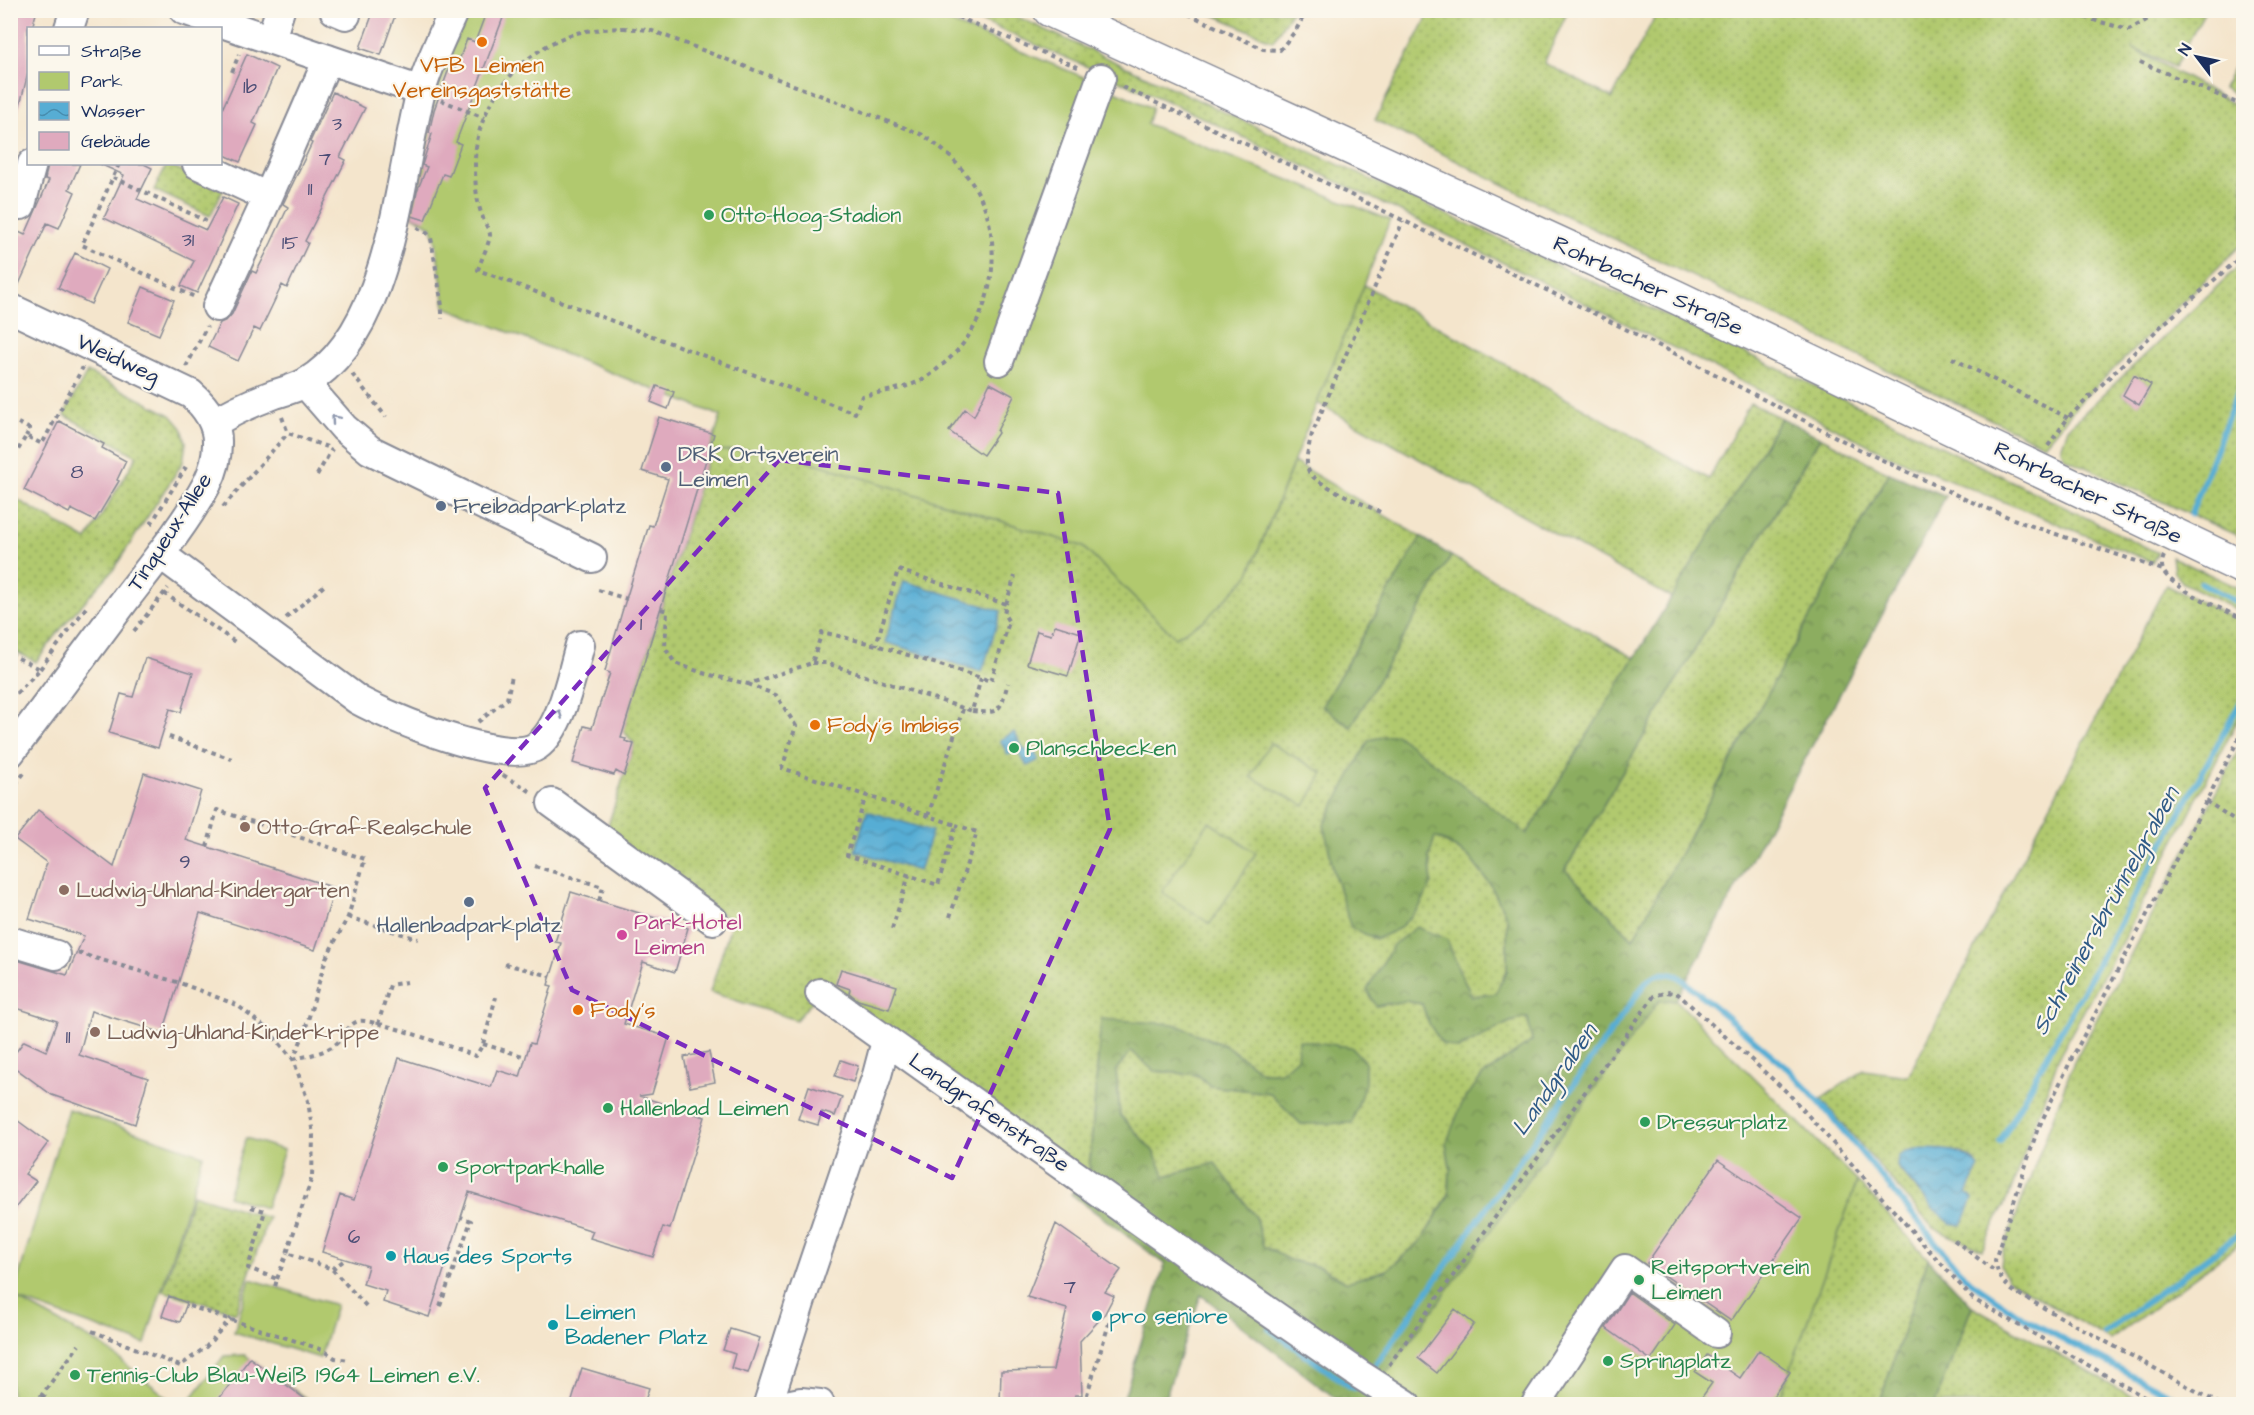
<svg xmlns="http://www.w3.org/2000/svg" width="2254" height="1415" viewBox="0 0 2254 1415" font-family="'Architects Daughter',sans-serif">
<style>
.green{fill:url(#green-dots);stroke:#667c66;stroke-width:1.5;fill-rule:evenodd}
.forest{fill:url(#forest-crowns);stroke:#546e60;stroke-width:1.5}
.pitch{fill:#b1c96e;stroke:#667c66;stroke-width:1.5}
.water{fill:url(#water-waves);stroke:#396e99;stroke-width:1.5}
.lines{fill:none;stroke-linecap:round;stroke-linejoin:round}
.stream{stroke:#57add4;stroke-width:6}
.building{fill:#dfaabe}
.minor-casing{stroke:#888a95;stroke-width:32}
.major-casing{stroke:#888a95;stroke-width:36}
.path{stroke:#888a95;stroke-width:4;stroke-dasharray:4.5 4.5;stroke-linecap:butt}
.minor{stroke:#fff;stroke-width:28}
.major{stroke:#fff;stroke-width:33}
.oneway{stroke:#8d97ae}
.marked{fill:none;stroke:#7b2cbf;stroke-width:4.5;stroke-dasharray:12 8;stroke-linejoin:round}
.food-dot{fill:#e8710a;stroke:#fbf7ec;stroke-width:2}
.leisure-dot{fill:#2e9e5b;stroke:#fbf7ec;stroke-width:2}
.service-dot{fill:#5c6f8a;stroke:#fbf7ec;stroke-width:2}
.education-dot{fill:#8d6e63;stroke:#fbf7ec;stroke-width:2}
.hotel-dot{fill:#d1479c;stroke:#fbf7ec;stroke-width:2}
.culture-dot{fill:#0f9aa8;stroke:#fbf7ec;stroke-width:2}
.labels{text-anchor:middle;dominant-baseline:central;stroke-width:4.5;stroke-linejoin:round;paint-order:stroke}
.number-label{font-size:20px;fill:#4c4e76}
.food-label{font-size:22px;fill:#c56008;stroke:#fbf7ec;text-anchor:start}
.leisure-label{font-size:22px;fill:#27864d;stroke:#fbf7ec;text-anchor:start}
.street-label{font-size:22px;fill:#1b2f5e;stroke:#fbf7ec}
.service-label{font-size:22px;fill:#4e5e75;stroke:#fbf7ec;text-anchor:start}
.education-label{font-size:22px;fill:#785e54;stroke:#fbf7ec;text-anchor:start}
.hotel-label{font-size:22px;fill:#b23c85;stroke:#fbf7ec;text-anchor:start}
.culture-label{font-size:22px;fill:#0d838f;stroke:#fbf7ec;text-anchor:start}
.water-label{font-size:24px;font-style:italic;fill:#305b87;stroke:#fbf7ec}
</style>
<defs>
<pattern id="green-dots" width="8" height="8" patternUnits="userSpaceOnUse" patternTransform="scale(1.5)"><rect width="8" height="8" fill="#b1c96e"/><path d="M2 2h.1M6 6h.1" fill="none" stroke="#8fa45e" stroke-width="1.8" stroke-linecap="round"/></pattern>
<pattern id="forest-crowns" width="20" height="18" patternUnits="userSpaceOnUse" patternTransform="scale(1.5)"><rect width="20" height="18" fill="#8cad61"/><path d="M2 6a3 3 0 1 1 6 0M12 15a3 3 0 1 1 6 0" fill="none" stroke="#728d53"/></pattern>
<pattern id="water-waves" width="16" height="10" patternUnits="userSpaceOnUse" patternTransform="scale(1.5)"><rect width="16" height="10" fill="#57add4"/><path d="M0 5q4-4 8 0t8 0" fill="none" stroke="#478daf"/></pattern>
</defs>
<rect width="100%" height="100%" fill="#fbf7ec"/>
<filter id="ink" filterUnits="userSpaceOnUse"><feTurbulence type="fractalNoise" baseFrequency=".0167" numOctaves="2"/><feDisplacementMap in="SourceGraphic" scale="12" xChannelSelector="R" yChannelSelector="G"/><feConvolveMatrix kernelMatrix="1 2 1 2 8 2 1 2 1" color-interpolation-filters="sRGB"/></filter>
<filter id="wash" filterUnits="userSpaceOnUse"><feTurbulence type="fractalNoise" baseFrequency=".008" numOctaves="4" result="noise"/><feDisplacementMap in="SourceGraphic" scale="24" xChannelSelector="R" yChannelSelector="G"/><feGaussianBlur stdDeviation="1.35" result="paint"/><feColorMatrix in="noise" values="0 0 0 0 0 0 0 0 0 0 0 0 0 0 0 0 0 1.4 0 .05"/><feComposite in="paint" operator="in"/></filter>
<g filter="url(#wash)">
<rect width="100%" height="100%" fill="#f4e5cc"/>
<path class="green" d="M1431,10L1568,11L1544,63L1612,98L1658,11H2205L2175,67L2132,48L2243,109V243L2082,400L2044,445L1554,210L1375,120Z
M957,11H1005L1652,309L1877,415L2158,553L2152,562L1893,457L1393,208L1167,101Z
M1205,11H1292L1273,41Z
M2243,50V99L2223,88Z
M167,164L223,190L210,216L154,190Z
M2243,262V538L2065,458L2061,449L2068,428ZM2134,376L2151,385L2139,404L2123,395Z
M1364,285L1709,479L1750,403L1781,418L1672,598L1317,403Z
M87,372L171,415L182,428L186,442L183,462L113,570L67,621L36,662L11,649V496L87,540L137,456L64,415Z
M1820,437L1889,473L1633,939L1565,870Z
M770,449L1082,546L1175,637L1248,576L1294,462L1421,537L1322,706L1350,727L1451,556L1635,658L1527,834L1325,825L1333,870L1352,928L1376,939L1432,883L1429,856L1435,837L1444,841L1469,857L1490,884L1507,918V971L1495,994L1472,996L1461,975L1376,1006L1405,1001L1422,1004L1428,1022L1458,1049L1510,1022L1528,1018L1532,1041L1482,1076L1446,1144L1450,1166L1449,1194L1422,1240L1387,1270L1347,1282L1320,1267L1289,1260L1262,1246L1255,1216L1215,1163L1165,1176L1153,1151L1120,1115L1116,1070L1131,1050L1154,1071L1198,1075L1211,1086L1270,1093L1301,1124L1297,1058L1281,1073L1262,1072L1228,1047L1101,1019L1089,1172L823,989L796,1020L710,992L732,921L606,832L634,744L623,730L710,451Z
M2172,557L2243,590V613L2183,583L2174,572Z
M2166,585L2243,623V710L2130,927L2060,1054L2010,1193L1982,1250L1933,1228L1821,1099L1864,1070L1908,1076ZM1960,1151L1973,1160L1979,1168L1966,1194L1934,1209L1897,1167Z
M2243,741V1241L2110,1340L2007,1279L2001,1266L2003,1251L2073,1064Z
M1857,1181L1928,1259L1879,1404H1778Z
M193,1194L268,1218L236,1313L163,1291Z
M1972,1306L2146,1404H1935Z"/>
<path class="forest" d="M1781,418L1820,437L1565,870L1633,939L1889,473L1946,496L1676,1000L1659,1001L1404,1404H1343L1201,1295L1163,1404H1122L1165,1264L1071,1194L1089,1172L1101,1019L1174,1024L1228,1047L1262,1072H1281L1297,1058L1299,1040L1351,1047L1365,1062V1083L1352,1123L1301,1124L1270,1093L1210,1086L1198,1075L1154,1071L1131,1051L1116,1070L1120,1115L1153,1151L1165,1176L1215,1163L1255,1216L1263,1246L1289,1260L1320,1267L1347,1282L1387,1270L1422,1240L1449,1195L1450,1166L1446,1144L1462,1103L1482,1076L1532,1041L1528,1018L1510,1022L1458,1049L1442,1044L1428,1022L1422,1004L1405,1001L1376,1006L1367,990L1393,945L1416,927L1447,939L1461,975L1472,996L1495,994L1507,971V918L1490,884L1469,857L1444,841L1435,837L1429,856L1432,883L1418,910L1398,929L1376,939L1351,928L1333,869L1324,825L1369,740L1396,734L1527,834Z
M1421,537L1451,556L1351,727L1322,706Z
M1928,1259L1972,1306L1935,1404H1879Z"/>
<path class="pitch" d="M920,10L1098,83L1152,108L1147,124L1390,220L1248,576L1205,620L1175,637L1082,546L770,449L710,451L721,416L445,307L435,237L431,226L409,214L434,82L471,11Z
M1270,743L1323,773L1305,806L1251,777Z
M1209,822L1256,853L1210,924L1162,892Z
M1676,1000L1857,1181L1778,1404H1404L1382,1380L1659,1001Z
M68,1109L203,1155L145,1344L17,1299L103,1346L175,1404H11V1294L13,1296Z
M246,1138L284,1150L266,1208L228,1196Z
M250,1279L336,1305L320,1358L234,1332Z
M245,1355L314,1404H187L224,1356Z"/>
<path class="water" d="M904,581L1001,611L982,672L885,642Z
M1014,732L1025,751L1032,747L1039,760L1027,766L1017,750L1008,755L1000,740Z
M867,811L932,831L919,871L855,851Z
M1915,1149C1941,1150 1962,1146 1979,1168L1967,1193L1973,1199L1962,1225L1950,1223L1934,1209L1897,1166L1898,1157L1907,1151Z"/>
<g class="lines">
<path class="stream" d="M2191,514L2244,376
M2201,583L2244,606
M2000,1142L2244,696
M1269,1329L1348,1385L1354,1388L1360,1386
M2104,1333L2244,1231
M1370,1373L1646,982C1658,972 1664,972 1678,976L1785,1066L1822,1105L1956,1267L1971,1282L2025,1319L2186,1404"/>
</g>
<g id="blocks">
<path class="building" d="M10,10H37L32,28H28V73L16,121L10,120Z
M374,10H397L381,55L360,48Z
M487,10H506L456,142L461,144L449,176L443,174L425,220L412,216L417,191L427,167L422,165L432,134L429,133L434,110L450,66L456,68L467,39L475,42Z
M247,54L277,68L253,123L257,125L240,162L220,153V114Z
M333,92L365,108L340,157L346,160L305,241L308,243L287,288L282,285L260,331L254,328L238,361L208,347L220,323L227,320L232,314L252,271L256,273L271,243L288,207L283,204L312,143L310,142Z
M48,164H80L69,189L75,192L59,228L47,223L15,293L10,292V228L25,235L49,180L45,179Z
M100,164H144L152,168L137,199L206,230L223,197L238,204L197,293L181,286L194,261L104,218L124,175Z
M75,253L107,269L91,304L58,288Z
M143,287L174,300L159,335L128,322Z
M2134,375L2151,385L2139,405L2123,395Z
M990,383L1014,396L997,431L998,433L983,455L949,431L965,409L974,416Z
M657,386L674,392L668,409L651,402Z
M659,417L714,434L621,738L626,739L625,741L634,744L624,776L616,771L614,775L573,763L584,726L592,728L610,673L605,671L622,612L649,525L653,526L668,479L642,471Z
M59,421L104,444L102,448L126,461L117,480L119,481L95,521L71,509L69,513L24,490Z
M1055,625L1081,633L1068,676L1027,664L1037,631L1051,635Z
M145,658L193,673L181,712L170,709L158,748L109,733L121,694L133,697Z
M144,773L201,791L186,840L335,888L315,950L200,913L163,1033L91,1011L79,1055L148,1078L135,1124L52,1095L10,1064V1060L24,1041L46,1051L57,1021L10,1006V958L67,975L84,936L29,919L47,863L15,839L38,810L114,867Z
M571,892L688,928L675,972L643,962L624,1024L669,1037L652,1094L639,1096L705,1117L670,1229L663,1227L653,1257L590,1238L593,1231L469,1192L429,1317L383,1302L386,1291L363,1284L368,1266L322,1252L340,1195L354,1200L399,1058L491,1087L497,1070L520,1077L530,1043L534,1044L552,986L548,985L561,943L555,942Z
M841,969L897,986L889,1009L858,1000L849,993L850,989L836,984Z
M709,1052L715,1082L690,1087L684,1057Z
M841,1060L858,1066L853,1082L835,1076Z
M809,1086L842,1097L835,1116L822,1112L818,1125L798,1119Z
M10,1115L48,1143L25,1174L36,1181L10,1215Z
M1718,1160L1802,1218L1731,1321L1647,1263Z
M1056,1224L1121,1270L1105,1292L1114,1296L1104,1315L1080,1341L1082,1395H1075L1073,1404H1000L1001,1371L1053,1370L1067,1309L1027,1297Z
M1629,1292L1675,1325L1651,1360L1606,1328Z
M169,1296L187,1303L180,1322L162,1316Z
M1455,1309L1474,1324L1437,1373L1418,1358Z
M730,1329L760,1338L748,1373L731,1368L735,1354L723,1350Z
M1759,1350L1790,1372L1768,1404H1713L1702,1397L1712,1383L1695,1372L1707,1355L1740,1378Z
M250,1358L312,1404H215Z
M582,1368L649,1388L644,1404H571Z"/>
</g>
</g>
<g filter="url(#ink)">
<use href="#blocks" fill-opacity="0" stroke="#888a95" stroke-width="1.5"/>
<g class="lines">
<defs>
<path id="minor" d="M184,10L421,91
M334,10L346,15
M69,28L75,10
M271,39L280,10
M197,164L268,197L328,59
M21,205L32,164
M217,307L268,197
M10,308L191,394C206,407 218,423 217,444C217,458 213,472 207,484C186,523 155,561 128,596C89,648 50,701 10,753
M999,361L1101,78
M305,383L344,428L370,450L592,558
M214,423C233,411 253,402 275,394C285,391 296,388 305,383C392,332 398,179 421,91C429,63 442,37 454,10
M160,554L358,700C389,717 507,767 537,746C562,728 572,673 580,645
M552,803L713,920
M10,941L56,955
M820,993L1197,1262L1359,1374L1406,1404
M768,1404L801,1300L877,1075L886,1041
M791,1404L801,1402L820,1404
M1536,1404L1625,1269L1716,1333"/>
<path id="major" d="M1050,10L1676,297L2244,568"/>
</defs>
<use href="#minor" class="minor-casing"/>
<use href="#major" class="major-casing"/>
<path class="path" d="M941,10L1080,68
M1180,10L1263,49L1280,50L1296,30L1307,10
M2068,10L2083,17L2129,30L2148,19L2152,10
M623,28L650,30L921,134C949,152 975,179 986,211C1003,265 987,329 942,365C936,370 930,376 924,379C905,389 882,392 862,396L855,413L478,270C480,262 490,242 490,235C490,230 484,223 483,218C476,201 475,182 475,164C474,107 520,51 573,34C590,29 606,29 623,28Z
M2140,62L2244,106
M232,72L239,54
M1122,87L1250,146L1571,302L1684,358L1857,448L1967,500L2023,523L2163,570
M441,100L484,118
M119,164L82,245L197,298
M113,177L206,221
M417,228L427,233L431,238L442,306V319
M1952,358L2068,418
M186,367L207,326
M352,374L386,417
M282,417L288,433L330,448
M10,419L30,429L26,436
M2048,446L2068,418L2159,328L2244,254
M10,447L18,450L26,436L42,444L83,367
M317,475L332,449
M223,507L288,433
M1380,512C1366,505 1315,484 1309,472C1304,459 1309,446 1312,434L1403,221
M151,524L186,467
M2164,556C2162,560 2161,565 2163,570C2169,587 2226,611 2244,619
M598,590L627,599
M164,593L235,642
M1006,604L1015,576
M661,609L667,611L665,648L675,663L706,674L748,684L812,663L822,632L876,645L991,681L1009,622L1004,614L1006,604L898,570L876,645
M286,618L326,584
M134,631L168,588
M10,654L40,669L10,700
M812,663H826L972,711L981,678
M40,669L88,605
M748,684L776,695L796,726L782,768L956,825L938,885L847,855L866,796
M972,711C1002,715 1000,709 1008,683
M478,722L507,699L512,676
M169,737L232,759
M503,775L533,793
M10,791L25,772
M2206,801L2244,826
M928,816L963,709
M207,847L217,810L365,859L348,917L326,958L304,1034L293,1059
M535,866L603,887L599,901
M348,917L418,939
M950,917L977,832L956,825
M892,929L909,875
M78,953L180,983L237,1005L267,1029L293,1059L308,1101L313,1135L312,1177L287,1253L332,1269L369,1309
M505,964L551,976
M378,1024L390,985L407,982
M483,1044L526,1057
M293,1059C307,1056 321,1054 333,1046C344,1040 346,1024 359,1021C374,1018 456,1049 476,1056L483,1044L496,997
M251,1207L265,1211L248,1268L277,1279L275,1287
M1954,1240L1996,1272
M332,1269L346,1259
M277,1279L287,1253
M189,1306L323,1350L335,1358L350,1360
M440,1306L471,1221L461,1217
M92,1331L180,1366L206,1347L231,1318
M1389,1365L1654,996L1667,992L1678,994L1788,1093L1973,1299L2156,1404
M42,1395L54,1404
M35,1404L79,1345
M1084,1404L1113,1311
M2220,1404L2013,1291C2002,1282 1997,1274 1995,1260L2037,1131L2071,1060L2244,729"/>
<use href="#minor" class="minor"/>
<use href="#major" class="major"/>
</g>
<defs><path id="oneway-chevron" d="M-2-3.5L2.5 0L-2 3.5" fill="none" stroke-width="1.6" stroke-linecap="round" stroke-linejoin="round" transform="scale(1.5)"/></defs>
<g class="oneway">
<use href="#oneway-chevron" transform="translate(335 419) rotate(-131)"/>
<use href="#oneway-chevron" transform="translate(558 714) rotate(-69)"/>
</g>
</g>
<path class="marked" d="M779,460L1058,493L1110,829L952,1178L572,990L485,788Z"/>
<g class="food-dot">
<circle cx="482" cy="42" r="6"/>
<circle cx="815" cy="725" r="6"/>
<circle cx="578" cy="1010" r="6"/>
</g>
<g class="leisure-dot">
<circle cx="709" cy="215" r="6"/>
<circle cx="1014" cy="748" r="6"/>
<circle cx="608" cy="1108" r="6"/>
<circle cx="1645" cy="1122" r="6"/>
<circle cx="443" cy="1167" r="6"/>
<circle cx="1639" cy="1280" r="6"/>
<circle cx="1608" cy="1361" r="6"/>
<circle cx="75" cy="1375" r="6"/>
</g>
<g class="service-dot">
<circle cx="666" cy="467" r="6"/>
<circle cx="441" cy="506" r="6"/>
<circle cx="469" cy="902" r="6"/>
</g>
<g class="education-dot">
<circle cx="245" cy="827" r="6"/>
<circle cx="64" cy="890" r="6"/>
<circle cx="95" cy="1032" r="6"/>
</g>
<circle class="hotel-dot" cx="622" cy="935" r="6"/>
<g class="culture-dot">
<circle cx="391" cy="1256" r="6"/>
<circle cx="1097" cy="1316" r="6"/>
<circle cx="553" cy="1325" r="6"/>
</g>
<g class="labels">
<g class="number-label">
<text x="250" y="87">1b</text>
<text x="337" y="124">3</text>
<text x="325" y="159">7</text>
<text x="310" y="189">11</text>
<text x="188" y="240">31</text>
<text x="290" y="243">15</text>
<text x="77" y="472">8</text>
<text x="641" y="624">1</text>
<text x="185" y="862">9</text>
<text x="68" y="1037">11</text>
<text x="354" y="1237">6</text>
<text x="1070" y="1287">7</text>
</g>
<g class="food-label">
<text x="482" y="65" text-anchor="middle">VFB Leimen<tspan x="482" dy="25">Vereinsgaststätte</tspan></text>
<text x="827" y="725">Fody's Imbiss</text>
<text x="590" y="1010">Fody's</text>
</g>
<g class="leisure-label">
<text x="721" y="215">Otto-Hoog-Stadion</text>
<text x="1026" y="748">Planschbecken</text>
<text x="620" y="1108">Hallenbad Leimen</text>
<text x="1657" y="1122">Dressurplatz</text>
<text x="455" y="1167">Sportparkhalle</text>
<text x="1651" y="1267">Reitsportverein<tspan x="1651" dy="25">Leimen</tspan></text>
<text x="1620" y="1361">Springplatz</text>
<text x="87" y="1375">Tennis-Club Blau-Weiß 1964 Leimen e.V.</text>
</g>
<g class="street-label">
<text transform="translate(1648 286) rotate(25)">Rohrbacher Straße</text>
<text transform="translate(118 359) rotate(25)">Weidweg</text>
<text transform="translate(2088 493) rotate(26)">Rohrbacher Straße</text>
<text transform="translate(170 532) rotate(-57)">Tinqueux-Allee</text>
<text transform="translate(989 1113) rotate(35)">Landgrafenstraße</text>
</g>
<g class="service-label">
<text x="678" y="454">DRK Ortsverein<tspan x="678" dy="25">Leimen</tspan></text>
<text x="453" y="506">Freibadparkplatz</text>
<text x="469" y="925" text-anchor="middle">Hallenbadparkplatz</text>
</g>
<g class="education-label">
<text x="257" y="827">Otto-Graf-Realschule</text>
<text x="76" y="890">Ludwig-Uhland-Kindergarten</text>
<text x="107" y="1032">Ludwig-Uhland-Kinderkrippe</text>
</g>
<g class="hotel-label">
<text x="634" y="922">Park-Hotel<tspan x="634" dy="25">Leimen</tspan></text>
</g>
<g class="culture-label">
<text x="403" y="1256">Haus des Sports</text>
<text x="565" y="1312">Leimen<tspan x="565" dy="25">Badener Platz</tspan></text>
<text x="1109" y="1316">pro seniore</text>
</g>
<g class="water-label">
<text transform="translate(2106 911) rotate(-61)">Schreinersbrünnelgraben</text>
<text transform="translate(1555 1080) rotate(-55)">Landgraben</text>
</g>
</g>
<rect width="2254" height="1415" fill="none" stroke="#fbf7ec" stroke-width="36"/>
<rect x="27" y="27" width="195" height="138" fill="#fbf7ec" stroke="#a1a7b3" stroke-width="1.5"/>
<rect x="39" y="46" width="30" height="9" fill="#ffffff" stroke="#a1a7b3" stroke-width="1.5"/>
<text x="81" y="57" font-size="18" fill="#1b2f5e">Straße</text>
<rect x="39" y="72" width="30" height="18" fill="#b1c96e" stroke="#a1a7b3" stroke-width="1.5"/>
<text x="81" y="87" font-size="18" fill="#1b2f5e">Park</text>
<rect x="39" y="102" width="30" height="18" fill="url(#water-waves)" stroke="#a1a7b3" stroke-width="1.5"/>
<text x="81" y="117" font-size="18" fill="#1b2f5e">Wasser</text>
<rect x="39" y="132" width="30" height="18" fill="#dfaabe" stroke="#a1a7b3" stroke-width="1.5"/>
<text x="81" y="147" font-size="18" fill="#1b2f5e">Gebäude</text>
<g transform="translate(2197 57) rotate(302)" stroke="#fbf7ec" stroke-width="4.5" paint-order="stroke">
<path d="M0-4.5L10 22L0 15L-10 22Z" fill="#1b2f5e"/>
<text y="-9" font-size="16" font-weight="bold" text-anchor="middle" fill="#1b2f5e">N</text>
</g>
</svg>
